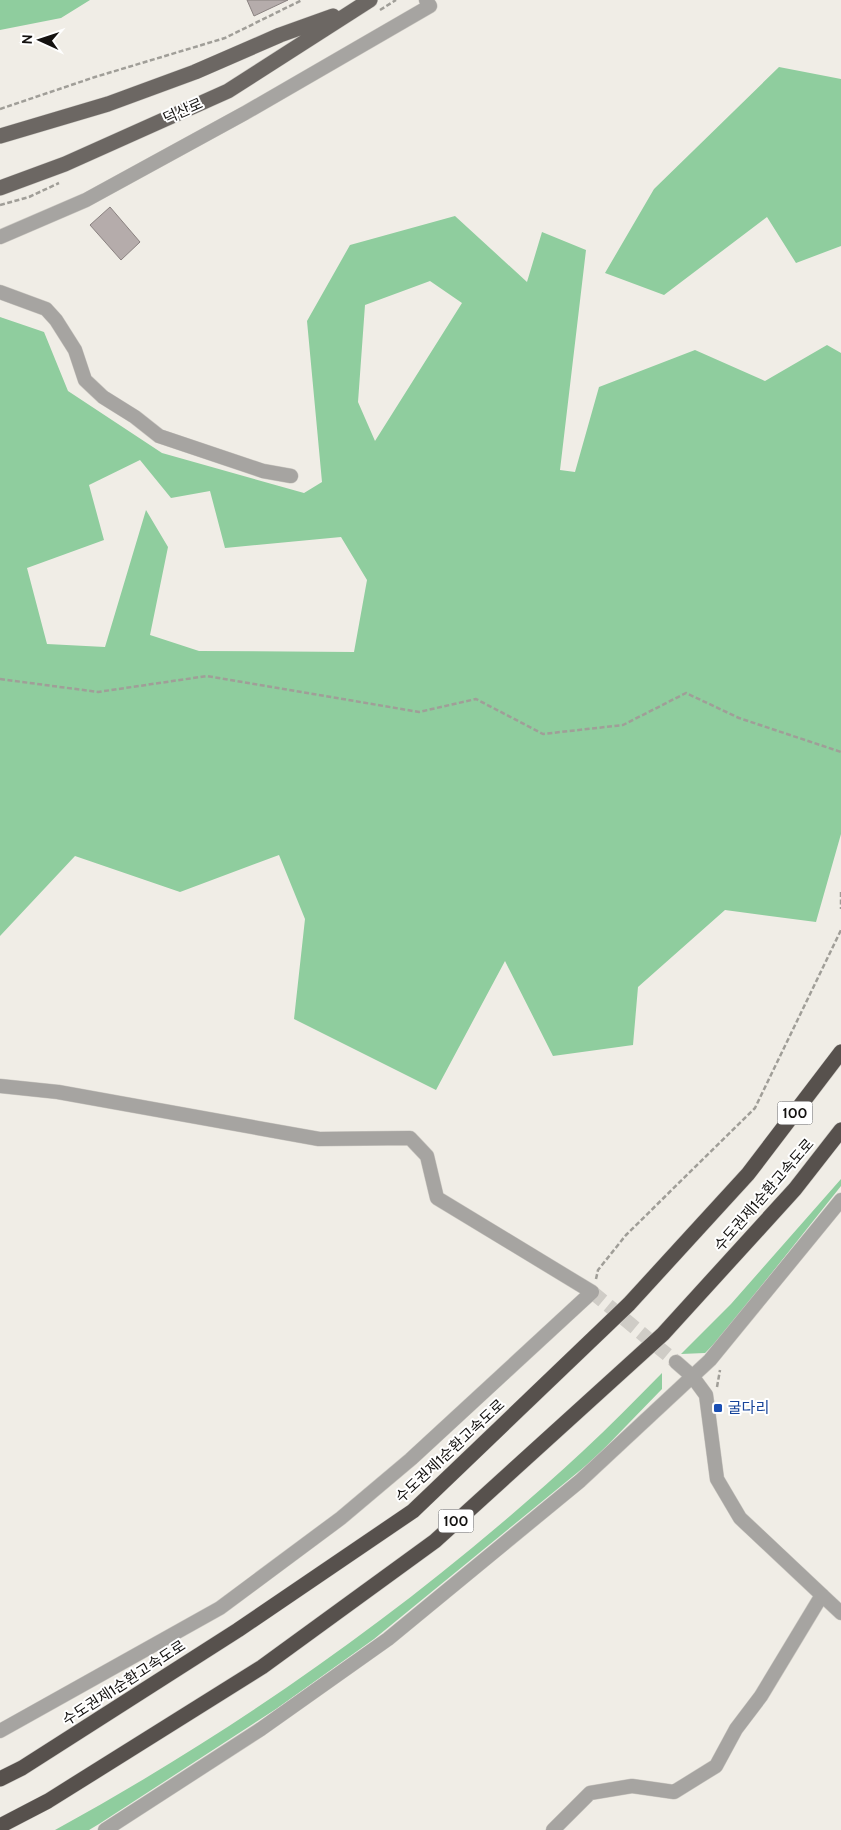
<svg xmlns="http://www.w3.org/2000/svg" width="841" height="1830" viewBox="0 0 841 1830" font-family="Cabin,'Noto Sans KR',sans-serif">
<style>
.green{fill:#8fcd9e;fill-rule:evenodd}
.building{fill:#b5acab;stroke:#8a8280}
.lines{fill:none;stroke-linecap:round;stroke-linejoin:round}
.minor-tunnel{stroke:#cfccc6;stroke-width:14;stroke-dasharray:14 7;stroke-linecap:butt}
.minor-casing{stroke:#cdcac4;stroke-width:15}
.major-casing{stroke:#cdcac4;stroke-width:16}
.highway-casing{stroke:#cdcac4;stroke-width:16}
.path{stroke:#a09e98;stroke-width:2.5;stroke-dasharray:5 2.5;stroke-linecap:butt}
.minor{stroke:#a6a4a1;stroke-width:14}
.major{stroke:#6c6763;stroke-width:15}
.highway{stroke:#57514d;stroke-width:15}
.transit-dot{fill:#1a4fb4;stroke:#fff;stroke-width:2}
.labels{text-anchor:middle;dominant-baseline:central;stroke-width:4;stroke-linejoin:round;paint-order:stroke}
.shield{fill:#fff;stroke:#5a5958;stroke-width:1}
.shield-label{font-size:14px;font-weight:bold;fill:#141210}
.street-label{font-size:15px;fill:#141210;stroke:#fff}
.transit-label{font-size:15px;fill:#164399;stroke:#fff;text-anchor:start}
</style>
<rect width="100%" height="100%" fill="#f0ede6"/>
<path class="green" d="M0,0H90L61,18L0,30Z
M779,67L841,79V246L796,263L767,217L664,295L605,273L654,189Z
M455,216L527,282L542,232L586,250L560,470L575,472L599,387L695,350L765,381L827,345L841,353V834L816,922L725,910L638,987L633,1045L553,1056L505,961L436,1090L294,1019L305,919L279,855L180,892L75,856L0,936V317L44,332L68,391L162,453L304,493L322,482L307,321L350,245ZM430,281L462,303L375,441L358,402L365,305ZM140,460L171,498L210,491L225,548L341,537L367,580L354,652L199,651L150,635L168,547L146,510L105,647L47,644L27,568L104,540L89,485Z
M841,1179V1186L720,1338L705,1353L681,1354L731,1304Z
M662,1373V1389L594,1459L374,1639L276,1709L99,1824L89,1830H55C245,1726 424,1598 583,1451C610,1426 636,1399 662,1373Z"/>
<path class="building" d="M247,0H288L254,16Z
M110,207L140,242L121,260L90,225Z"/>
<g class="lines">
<path class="minor-tunnel" d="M592,1292L676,1362"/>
<defs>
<path id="minor" d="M0,237L86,200L245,113L430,6L426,0
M0,292L46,309L56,320L75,350L85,380L103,397L135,417L159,436L263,471L291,476
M0,1086L58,1092L319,1139L410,1138L427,1156L437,1198L592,1292L411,1459L341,1518L220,1608L0,1731
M676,1362L692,1376L706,1395L717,1479L740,1518L841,1613
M105,1830L261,1729L388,1639L580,1481L710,1360L841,1200
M553,1830L590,1793L632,1786L674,1792L716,1766L736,1729L761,1696L822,1595"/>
<path id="major" d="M0,136L108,104L195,72L280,35L333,16
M0,188L65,164L228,91L370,0"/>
<path id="highway" d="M0,1779L22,1768L238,1630L413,1511L629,1304L748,1174L841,1052
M0,1826L48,1801L262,1667L435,1541L663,1334L795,1189L841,1130"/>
</defs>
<use href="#minor" class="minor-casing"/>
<use href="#major" class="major-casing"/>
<use href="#highway" class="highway-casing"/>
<path class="path" d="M380,10L396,0
M0,109L95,77L225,38L302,0
M0,205L29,197L59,183
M0,679L98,692L207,676L419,712L476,699L543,734L623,725L686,693L739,718L841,752
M841,892V909
M596,1279L598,1270L626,1235L755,1108L841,930
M717,1387L720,1370"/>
<use href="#minor" class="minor"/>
<use href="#major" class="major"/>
<use href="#highway" class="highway"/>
</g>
<rect class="transit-dot" x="713" y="1403" width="10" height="10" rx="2.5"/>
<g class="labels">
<g class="shield">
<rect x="777.5" y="1101.5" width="35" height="23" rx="4"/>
<rect x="438.5" y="1509.5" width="35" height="23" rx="4"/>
</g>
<g class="shield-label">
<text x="795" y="1113">100</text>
<text x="456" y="1521">100</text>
</g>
<g class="street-label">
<text transform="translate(183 111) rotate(-24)">덕산로</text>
<text transform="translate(764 1195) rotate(-49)">수도권제1순환고속도로</text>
<text transform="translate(450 1451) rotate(-43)">수도권제1순환고속도로</text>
<text transform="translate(124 1683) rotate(-33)">수도권제1순환고속도로</text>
</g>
<g class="transit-label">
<text x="728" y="1408">굴다리</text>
</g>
</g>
<g transform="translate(40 40) rotate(273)" stroke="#ffffff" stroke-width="4" paint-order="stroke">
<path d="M0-4L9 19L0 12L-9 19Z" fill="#141210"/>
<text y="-8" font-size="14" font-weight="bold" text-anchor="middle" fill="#141210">N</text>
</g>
</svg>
